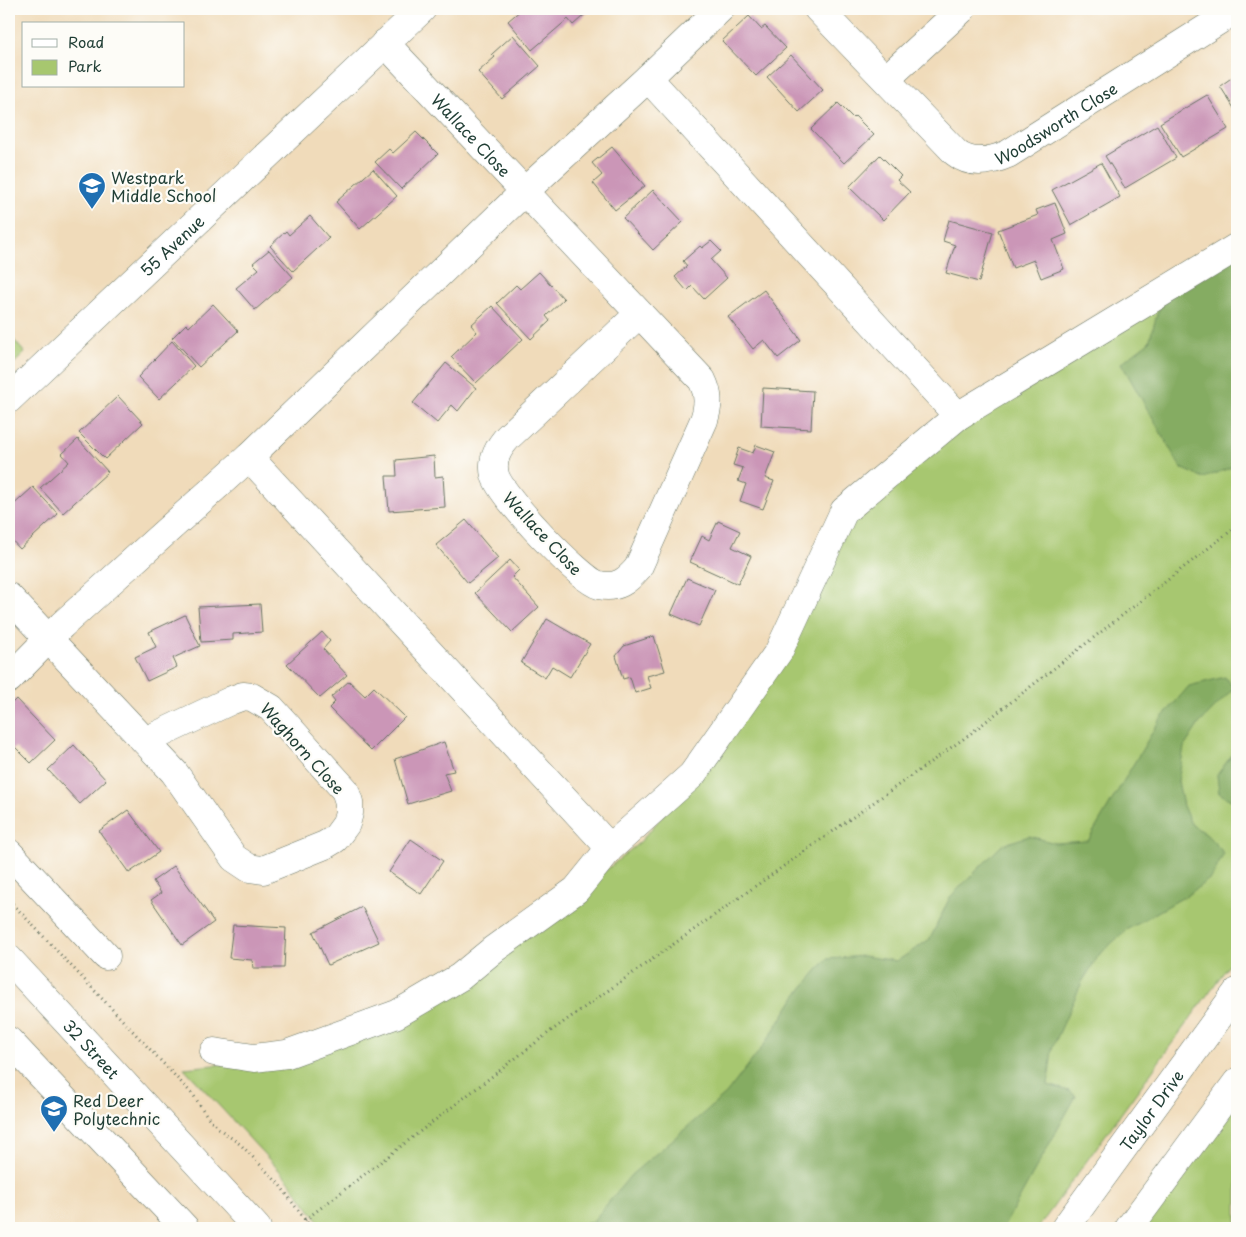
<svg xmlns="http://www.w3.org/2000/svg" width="1246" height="1237" viewBox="0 0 1246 1237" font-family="'Playpen Sans',sans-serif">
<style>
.green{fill:#a7c76f;stroke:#638252}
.forest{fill:#85ac62;stroke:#52744b}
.building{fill:#cb96b7}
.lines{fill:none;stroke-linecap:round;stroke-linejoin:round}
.minor-casing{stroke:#687463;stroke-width:29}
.major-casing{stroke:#687463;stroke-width:29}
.path{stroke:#687463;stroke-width:3;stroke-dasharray:1 4;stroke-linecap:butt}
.minor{stroke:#fff;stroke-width:28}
.major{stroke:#fff;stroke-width:28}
.labels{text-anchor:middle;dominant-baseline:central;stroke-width:4.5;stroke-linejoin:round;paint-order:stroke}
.street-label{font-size:16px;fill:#1f3d34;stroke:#fdfcf7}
.poi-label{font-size:16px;fill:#1f3d34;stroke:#fdfcf7;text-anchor:start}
</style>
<rect width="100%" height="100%" fill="#fdfcf7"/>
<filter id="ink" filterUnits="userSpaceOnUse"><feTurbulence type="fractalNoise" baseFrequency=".02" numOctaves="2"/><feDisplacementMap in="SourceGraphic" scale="10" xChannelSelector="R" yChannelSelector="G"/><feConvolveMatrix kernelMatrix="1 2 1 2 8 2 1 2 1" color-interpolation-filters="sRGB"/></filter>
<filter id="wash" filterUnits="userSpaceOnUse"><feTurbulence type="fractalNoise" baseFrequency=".0096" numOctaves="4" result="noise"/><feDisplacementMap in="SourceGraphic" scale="20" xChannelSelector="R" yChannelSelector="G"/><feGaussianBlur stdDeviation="1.12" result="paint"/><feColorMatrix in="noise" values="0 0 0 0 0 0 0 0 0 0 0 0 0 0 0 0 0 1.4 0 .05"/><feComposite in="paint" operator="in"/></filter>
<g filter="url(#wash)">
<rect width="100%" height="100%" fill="#f0dbba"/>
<path class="green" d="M1237,254V954L1038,1228H323L289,1181L184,1068L235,1063L331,1042L571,899L640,842L718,751L823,556L903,466Z
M9,334L25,353L9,368Z
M1237,1093V1228H1140Z"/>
<path class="forest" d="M1237,254V465L1204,478L1181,468L1121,363L1149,342L1158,311L1167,298Z
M1225,677L1234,688L1199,724L1184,747L1178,781L1183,806L1191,824L1207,835L1224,853L1212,877L1189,894L1126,930L1099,955L1082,982L1052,1049L1048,1085L1069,1091L1076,1096L1003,1228H577L594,1220L631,1175L726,1094L764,1045L796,996L827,959L863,956L897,961L930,939L950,897L1002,845L1029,836L1055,843L1088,841L1159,721L1189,686Z
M1237,748V804L1219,793L1217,775Z"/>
<g id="blocks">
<path class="building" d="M522,9H589L590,10L573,25L568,19L532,50L508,21Z
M749,16L761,29L765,26L786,48L756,76L722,41Z
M513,35L540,66L502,99L478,72L495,57L492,54Z
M791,55L823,90L799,112L767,77Z
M1237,74V113L1220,86Z
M1207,95L1228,129L1181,157L1160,123Z
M838,103L853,118L855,116L874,135L844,163L811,129Z
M1157,125L1176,158L1125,188L1105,156Z
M416,132L438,154L401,189L375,162L389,149L393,153Z
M612,147L645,186L615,210L593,183L602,175L592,163Z
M880,155L901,176L897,180L910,192L883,220L849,187Z
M1101,163L1120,197L1071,225L1052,190Z
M373,169L397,196L360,229L336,202Z
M653,190L683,222L653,250L623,218Z
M1055,203L1067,234L1053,240L1064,269L1041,278L1034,260L1013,268L998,230L1038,215L1036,210Z
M310,216L329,238L293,271L270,246L286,231L289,235Z
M949,220L993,232L979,282L946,273L955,245L943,241Z
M711,241L721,251L711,260L727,278L704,299L692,286L687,291L675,277L687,266L683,261L700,246L702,248Z
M269,250L293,277L255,310L236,288L259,269L253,263Z
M539,272L564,299L546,316L550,321L531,339L497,303L516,285L520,289Z
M764,290L801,340L778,358L764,340L753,349L728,317Z
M213,304L238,331L199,367L172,338L186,324L189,327Z
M492,306L523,339L476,383L451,357L477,332L471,325Z
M172,341L194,366L159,399L138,377Z
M446,363L476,388L458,411L452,405L437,423L413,403Z
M763,388L813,391L811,429L761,426Z
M118,396L143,423L105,459L79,433Z
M78,439L108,472L63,513L40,488L69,462L62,454Z
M756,445L775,452L765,478L774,481L763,509L740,501L746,484L738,481L743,468L733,465L739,448L753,453Z
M434,456L435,477L443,476L445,507L389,511L386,476H397L396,460Z
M33,487L58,514L20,549L9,537V509Z
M466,520L498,558L468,583L436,545Z
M718,521L740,531L732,547L751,556L738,584L690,562L702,536L709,540Z
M510,560L519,570L512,577L539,607L512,632L475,593Z
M687,578L715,590L699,626L671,614Z
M260,604L262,632L233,634V640L201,642L198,607Z
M185,615L200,646L173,658L177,667L147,681L135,657L156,647L149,632Z
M547,619L590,644L570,677L552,666L545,678L521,663Z
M322,632L330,641L323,649L347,675L320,698L287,664Z
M654,636L665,671L647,676L651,688L635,693L630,677L623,679L616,656L624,646Z
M349,681L365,696L374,687L405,717L371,751L329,708L335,702L331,697Z
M16,699L55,740L31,763L15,747L9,754V706Z
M444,742L454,771L444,773L451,791L408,804L395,759Z
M74,745L106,780L80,804L48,770Z
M128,810L159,852L129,873L99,831Z
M411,839L443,861L421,894L389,872Z
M174,866L214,922L182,945L151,900L161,893L153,881Z
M362,907L379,942L328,965L313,932Z
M233,925L286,928L284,968H253L252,960L229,958Z"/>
</g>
</g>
<g filter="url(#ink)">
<use href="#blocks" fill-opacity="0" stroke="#687463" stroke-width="1"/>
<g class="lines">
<defs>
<g id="minor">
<path id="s1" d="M818,9L956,153C972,166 992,161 1008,154L1237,9"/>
<path id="s2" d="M385,43L702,380C709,394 709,405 704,420L638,568C627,581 617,589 599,585C580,580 500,495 495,475C491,460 498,448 508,437L639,314"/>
<path d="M648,78L958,416"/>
<path d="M886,79L962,9"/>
<path id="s3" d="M9,399L422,9"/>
<path d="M249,457L610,848"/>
<path d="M9,597L174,772L234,858L249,868L263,870L325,845L335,839L346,824L349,813V802L345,790L271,708L252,697L243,696L232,700L145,741"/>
<path d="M9,679L62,625L249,457L525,191L648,78L720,9"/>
<path d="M9,853L106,956"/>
<path d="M214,1052L254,1058L287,1054L397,1014L460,977L494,949L576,890L610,848L692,775L779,651L844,511L958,416L1237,247"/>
</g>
<g id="major">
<path id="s4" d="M9,959L257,1228"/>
<path d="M9,1041L185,1228"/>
<path id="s5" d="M1065,1228L1237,992"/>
<path d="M1129,1228L1237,1082"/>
</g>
</defs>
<use href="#minor" class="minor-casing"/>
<use href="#major" class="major-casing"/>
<path class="path" d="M9,900L194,1096L207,1116L218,1128L241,1145L279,1184L311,1228
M305,1220L551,1031L966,737L1237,526"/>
<use href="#minor" class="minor"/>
<use href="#major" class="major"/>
</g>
</g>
<defs>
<symbol id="school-pin" viewBox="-11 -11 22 30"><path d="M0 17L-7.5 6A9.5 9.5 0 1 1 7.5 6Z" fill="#1f6fb2" stroke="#fdfcf7"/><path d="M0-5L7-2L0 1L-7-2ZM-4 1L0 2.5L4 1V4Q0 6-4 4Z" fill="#fff"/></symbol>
<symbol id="university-pin" viewBox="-11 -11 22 30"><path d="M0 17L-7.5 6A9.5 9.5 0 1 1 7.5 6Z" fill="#1f6fb2" stroke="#fdfcf7"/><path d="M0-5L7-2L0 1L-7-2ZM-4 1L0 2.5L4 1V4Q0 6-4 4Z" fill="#fff"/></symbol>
</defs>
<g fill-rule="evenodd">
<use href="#school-pin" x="76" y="170" width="32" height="43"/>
<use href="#university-pin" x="38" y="1093" width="32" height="43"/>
</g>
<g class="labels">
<g class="street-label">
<text stroke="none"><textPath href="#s1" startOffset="311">Woodsworth Close</textPath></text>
<text stroke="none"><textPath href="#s2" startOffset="126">Wallace Close</textPath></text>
<text stroke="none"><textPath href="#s3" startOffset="224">55 Avenue</textPath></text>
<text transform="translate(543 533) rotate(47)">Wallace Close</text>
<text transform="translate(303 748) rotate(48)">Waghorn Close</text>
<text stroke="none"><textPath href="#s4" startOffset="122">32 Street</textPath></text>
<text stroke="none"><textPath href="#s5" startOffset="146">Taylor Drive</textPath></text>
</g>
<g class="poi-label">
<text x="111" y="177">Westpark<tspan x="111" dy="18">Middle School</tspan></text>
<text x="73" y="1100">Red Deer<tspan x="73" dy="18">Polytechnic</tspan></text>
</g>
</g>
<rect width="1246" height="1237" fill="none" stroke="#fdfcf7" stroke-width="30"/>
<rect x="22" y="22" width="162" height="65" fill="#fdfcf7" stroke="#a4b0a9"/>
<rect x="32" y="39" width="25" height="8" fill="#ffffff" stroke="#a4b0a9"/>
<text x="68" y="48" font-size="15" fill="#1f3d34">Road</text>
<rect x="32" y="60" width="25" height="15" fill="#a7c76f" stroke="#a4b0a9"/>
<text x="68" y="72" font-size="15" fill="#1f3d34">Park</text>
</svg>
